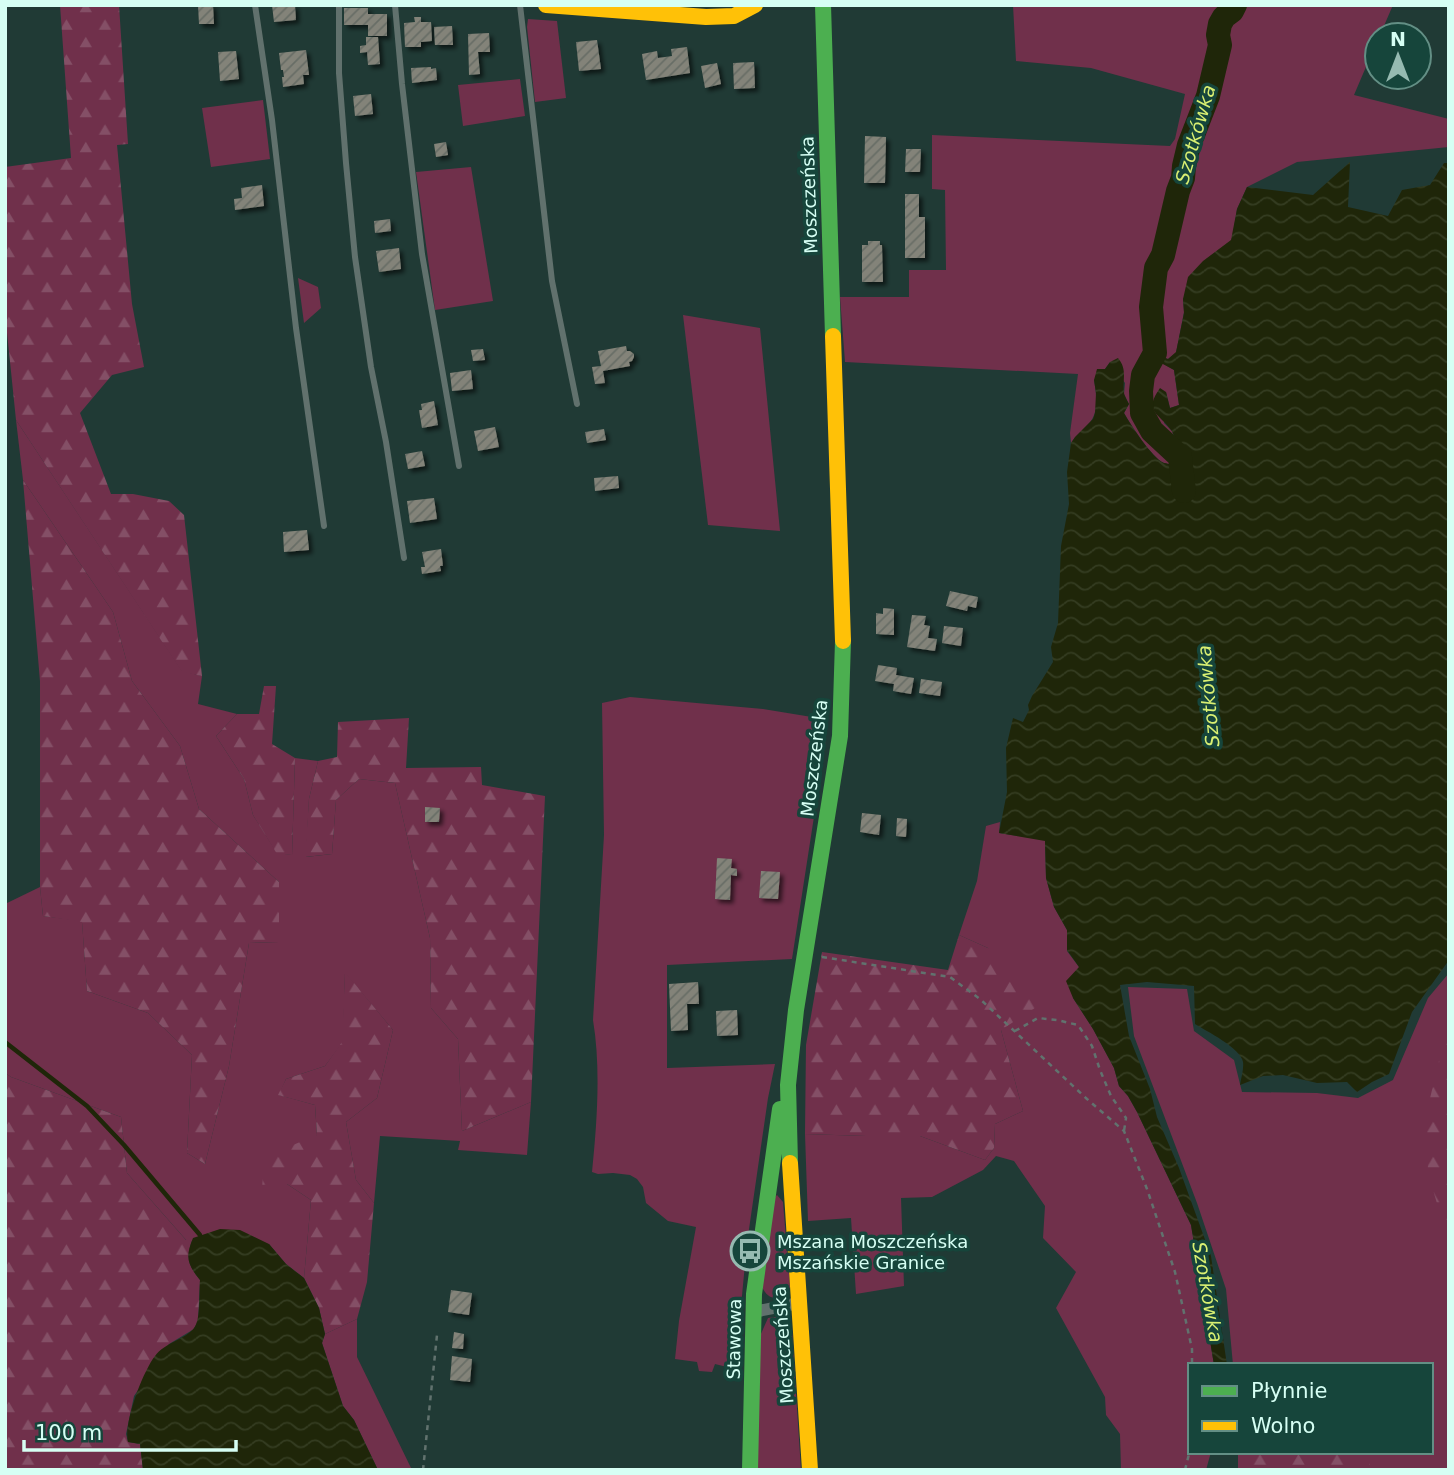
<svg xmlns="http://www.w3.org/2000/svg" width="1454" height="1475" viewBox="0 0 1454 1475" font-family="'DejaVu Sans',sans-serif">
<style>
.green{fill:#70304b}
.forest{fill:url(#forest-firs)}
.water{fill:url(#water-waves)}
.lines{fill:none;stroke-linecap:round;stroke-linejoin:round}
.stream{stroke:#1f2609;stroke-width:4.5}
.river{stroke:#1f2609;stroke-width:24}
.building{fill:url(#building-hatch);filter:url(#shadow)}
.path{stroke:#61726e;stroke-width:2.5;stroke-dasharray:5 5;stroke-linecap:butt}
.lane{stroke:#61716d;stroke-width:6}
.street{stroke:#61716d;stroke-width:12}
.fast{stroke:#4caf50;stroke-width:16}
.slow{stroke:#ffc107;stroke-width:16}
.labels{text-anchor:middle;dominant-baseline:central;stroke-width:7;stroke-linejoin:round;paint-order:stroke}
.street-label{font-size:18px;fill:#d6fff4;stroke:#16453b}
.poi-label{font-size:18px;fill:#d6fff4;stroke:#16453b;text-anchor:start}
.water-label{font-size:19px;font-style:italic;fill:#daf072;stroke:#16453b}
</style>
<defs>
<pattern id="forest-firs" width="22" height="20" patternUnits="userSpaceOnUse" patternTransform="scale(1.75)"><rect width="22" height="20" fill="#70304b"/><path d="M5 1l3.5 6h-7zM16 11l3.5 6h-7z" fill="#844f66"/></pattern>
<pattern id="water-waves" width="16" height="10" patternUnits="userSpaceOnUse" patternTransform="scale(1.75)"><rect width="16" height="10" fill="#1f2609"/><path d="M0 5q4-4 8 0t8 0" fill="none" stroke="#343c21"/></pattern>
<pattern id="building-hatch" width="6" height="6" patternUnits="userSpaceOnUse" patternTransform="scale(1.75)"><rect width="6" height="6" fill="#838379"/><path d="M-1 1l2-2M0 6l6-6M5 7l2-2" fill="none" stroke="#686d66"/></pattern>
<filter id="shadow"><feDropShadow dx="3.5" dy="3.5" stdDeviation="2" flood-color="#0009"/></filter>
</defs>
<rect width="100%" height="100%" fill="#203a35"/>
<path class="green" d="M1013,5H1393L1380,35H1377V41L1354,95L1449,119V147L1297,162L1247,187L1237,209L1232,240L1220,250L1183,299L1184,312L1176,353L1168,359L1162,357V363L1174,370L1179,405L1170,408L1166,392L1164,423L1172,431L1180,457L1175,466C1172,465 1168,464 1164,463C1152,458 1131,425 1124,413L1129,404L1124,394L1125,383L1110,362L1105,369L1094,380C1096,393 1099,409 1091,421C1085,429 1077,434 1071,443L1070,433L1078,374L845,362L840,297H909V270H946L945,190L932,189V135L1170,146L1175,139L1185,94L1091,68L1016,61Z
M528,19L557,21L566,98L535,102L527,27Z
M520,79L525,116L463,126L458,85Z
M263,100L270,159L211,167L202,108Z
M471,167L493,301L435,310L416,172Z
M298,278L318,287L321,308L304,323Z
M683,315L760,328L780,531L708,525Z
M16,420L182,671L202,676L198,704L237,714L216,736L244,779L253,815L277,853L292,855L295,758L318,761L309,799L306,857L332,854L336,800L359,779L395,783L430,938L431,1008L458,1039L462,1131L531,1102L527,1155L458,1150L460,1141L380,1136L374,1203L356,1180L346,1122L377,1098L393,1030L345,973L343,1042L325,1066L286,1079L279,1095L315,1105L317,1135L287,1184L311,1200L304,1278L286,1264L269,1244L187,1241L127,1173L121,1117L11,1077L5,1073V904L40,887L43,916L82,921L87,991L148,1013L192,1055L187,1153L205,1164L229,1066L249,943L279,942V882L199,809L180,746L132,681L113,612L23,480Z
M630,697L763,709L824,719L826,739L792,959L667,965V1068L775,1064L768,1098L747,1243L735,1369L715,1364L712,1372L699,1371L697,1362L675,1359L679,1321L696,1227L668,1221L646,1203L643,1187L637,1179L630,1175L613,1173L598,1174L592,1172C597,1123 601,1068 593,1020L604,835L602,703Z
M1000,822L999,833L1045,840L1046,878L1054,907L1067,930V951L1079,967L1073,998L1093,1029L1114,1068L1119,1086L1128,1096L1137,1112L1191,1225L1214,1365H1190V1452H1211L1206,1470H1121L1120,1434L1106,1415L1105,1397L1056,1308L1076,1272L1043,1238L1045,1206L1014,1161L996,1156L983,1170L932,1197L901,1198L904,1286L856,1294L851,1218L808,1221L805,1134L866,1136H920L985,1160L994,1148L995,1124L1023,1111L1001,1030L988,948L959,935L977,881L986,826Z
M1449,973V1470H1365L1362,1452H1431V1365H1233L1226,1289L1197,1203L1134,1036L1128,987L1187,989L1194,1031L1234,1060L1242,1092L1317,1093L1358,1098L1393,1080L1428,998Z
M777,1195L783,1202L790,1287C782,1301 769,1302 762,1287L774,1198Z
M781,1316L789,1320L792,1332L801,1470H757L760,1336L768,1318Z
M357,1319V1357L412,1470H378L354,1420L343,1406L322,1343L325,1334Z"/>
<path class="forest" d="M60,5H119L128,144L117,145L132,304L144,367L112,375L80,413L111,494H133L169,501L184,515L202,676L182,672L16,420L5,313V167L71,158Z
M23,480L113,612L132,681L180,746L199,809L279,882V942L249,943L229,1066L205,1164L187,1153L192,1055L148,1013L87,991L82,922L43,916L40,887V681Z
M264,686H276L272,744L295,758L292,855L277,854L253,815L244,779L216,736L237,714H259Z
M409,718L406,768L481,767L482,785L545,796L531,1102L462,1131L458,1039L431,1008L430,938L395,783L359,779L336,800L332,854L305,857L309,799L318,761L337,757L338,722Z
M959,935L988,948L1038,1006L1001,1030L1023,1111L995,1124L994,1148L985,1160L920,1136H866L805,1134L806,1045L822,952L948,970Z
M345,972L393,1030L377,1098L346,1122L356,1180L374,1203L367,1282L357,1319L325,1334L319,1308L304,1278L311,1200L287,1184L262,1190L264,1157L317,1135L315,1105L278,1095L286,1079L325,1066L342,1042Z
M1449,1019V1244L1428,1173L1426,1115Z
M5,1073L11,1077L121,1117L127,1173L186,1240L193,1238C186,1257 187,1264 200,1280L198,1321L194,1329L169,1344L134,1396L126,1434L128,1442L140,1444L143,1470H5Z
M1238,1452H1367L1371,1469L1375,1470H1238Z"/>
<path class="water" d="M1350,162L1348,207L1388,216L1402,190L1430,185L1444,163H1449V960L1412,1012L1389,1074L1372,1082L1357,1092L1347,1082L1317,1083L1283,1075L1263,1076L1240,1085C1241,1078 1244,1069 1243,1062C1241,1048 1206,1031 1195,1024L1194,986L1147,982L1120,985L1129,1036L1150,1089L1157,1117L1179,1168L1211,1256L1227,1365H1214L1191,1225L1137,1112L1128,1096L1119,1086L1114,1068L1093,1029L1073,998L1066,981L1079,967L1067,950V930L1054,907L1046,878L1045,841L999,833L1007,792L1006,748L1013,718L1023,722L1029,710L1028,705L1032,696L1053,662L1051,647L1058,623L1061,546L1069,504L1067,472L1071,443L1075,437L1093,419L1095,413L1096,393L1094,380L1097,369H1105L1110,362L1118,358C1128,370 1122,380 1124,393C1124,395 1128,402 1129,404L1124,413C1131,425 1152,458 1164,463C1165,463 1174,465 1175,465L1180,457C1178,449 1176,437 1171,430C1159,413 1143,412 1160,388L1166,392L1170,408L1179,405L1174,370L1161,363L1162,357L1168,359L1176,352L1184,313L1183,299L1188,277L1203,261L1231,240L1237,209L1247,187L1313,195Z
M220,1229L240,1230L269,1244L286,1264L304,1278L319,1308L325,1334L322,1343L343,1406L354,1420L378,1470H143L140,1444L128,1442C123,1424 143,1371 155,1356C164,1343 186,1339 194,1328C201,1320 199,1291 200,1280C187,1264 185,1257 193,1238Z"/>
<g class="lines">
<path class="stream" d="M5,1042L87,1106L124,1145L200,1235"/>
<path class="river" d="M1184,491L1180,457L1152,431L1142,413L1141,391L1143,375L1155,353L1151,307L1156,268L1163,255L1178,191L1183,178L1184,166L1189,145L1208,96L1220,45L1218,35L1220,24L1224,17L1232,11L1235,5"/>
</g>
<path class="building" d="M198,5H213L214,24H199Z
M272,5H295L296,20L274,22Z
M344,8H368V14H387V36H368V25H344Z
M414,17H421V22H431L432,41L421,42V47H405L404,23L415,22Z
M452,26L453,45H435L434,27Z
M489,33L490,52H478L480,74L469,75L468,34Z
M366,37H378L380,64L368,65L367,52L360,53V46L366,45Z
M597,40L601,69L579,71L576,42Z
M687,47L690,73L646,80L642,54L657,51L658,58L672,56L671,49Z
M306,50L309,75H303L304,84L283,87L282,77H284L283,70H281L279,53Z
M236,51L239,79L220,81L218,52Z
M754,62L755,88L734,89L733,63Z
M717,63L721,84L705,88L701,66Z
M431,67V69L436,68L437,80L412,83L411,68Z
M371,94L373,114L355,116L353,96Z
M865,136L886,137L885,183H864Z
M446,142L448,155L436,157L434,144Z
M906,149H921L920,172H905Z
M262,185L264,206L235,210L234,199L242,198L241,188Z
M905,194H919V217H925V258H905Z
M390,219L391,231L375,233L374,221Z
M868,241H880V245H882L883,282H862V245H868Z
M399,248L401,269L379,272L376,251Z
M626,346L627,351H630L634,354V357L632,361L629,362L630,366L603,371L605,383L595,384L592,367L601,366L598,351Z
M483,349L485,360L473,361L471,350Z
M471,370L473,389L452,391L450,373Z
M434,401L438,425L422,428L419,410H422L421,404Z
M495,427L499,447L478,451L474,431Z
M604,429L606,440L587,443L585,432Z
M422,451L425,466L408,469L405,454Z
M618,476L619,488L595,491L594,478Z
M434,498L437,519L410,523L407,501Z
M307,530L309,550L284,552L283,532Z
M441,549L443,566H440L441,571L422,574L421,567H425L422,552Z
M950,591L978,597L976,608L968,606L967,611L946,606Z
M883,608L894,609V635L876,634V613L883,614Z
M912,615L926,616L924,625L930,626L928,638L937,639L935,651L907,647Z
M944,626L963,628L961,646L942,643Z
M878,665L897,668L896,675L914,678L911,694L893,691L894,684L875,681Z
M921,679L942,682L940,696L919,693Z
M425,807L440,808L439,822H425Z
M862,813L881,815L879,835L860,832Z
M897,818L907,819L906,837L896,836Z
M717,858L732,859L731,868L737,869V876L731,875L730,900L715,899Z
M761,871L780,872L778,899L759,898Z
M698,982L699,1004H687L688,1030L671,1031L669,984Z
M737,1010L738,1035L717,1036L716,1011Z
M451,1290L472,1293L469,1315L448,1312Z
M454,1332L464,1334L463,1349L452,1348Z
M452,1356L472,1359L470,1382L450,1380Z"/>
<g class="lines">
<path class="path" d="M822,957L950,977L980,999L1087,1099L1124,1131L1147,1189L1175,1272L1192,1349V1365
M1015,1031L1038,1018L1057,1020L1078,1025L1092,1046L1100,1070L1111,1096L1126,1118L1124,1131
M423,1470L437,1335
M1185,1470L1190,1450"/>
<path class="lane" d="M255,5L272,120L296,328L324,526
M339,5V73L346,163L355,257L371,367L386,442L404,558
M395,5L402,84L422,254L459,466
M520,5L552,281L577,404"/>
<path class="street" d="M753,1312L799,1303"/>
<path class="fast" d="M823,5L833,336
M790,1163L788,1085L796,1010L840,736L843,641
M750,1470L754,1294L780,1109"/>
<path class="slow" d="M546,5L706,17L734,16L755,5
M833,336L843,641
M790,1163L810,1470"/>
</g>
<defs>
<symbol id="bus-ring" viewBox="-11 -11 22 22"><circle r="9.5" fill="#16453b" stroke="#96bab1" stroke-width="1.5"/><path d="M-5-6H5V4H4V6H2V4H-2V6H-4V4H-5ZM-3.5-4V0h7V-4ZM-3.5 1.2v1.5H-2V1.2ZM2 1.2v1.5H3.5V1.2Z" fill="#96bab1"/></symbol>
</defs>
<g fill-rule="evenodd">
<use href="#bus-ring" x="728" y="1229" width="44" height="44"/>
</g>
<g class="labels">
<g class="street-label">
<text transform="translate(809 195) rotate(-92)">Moszczeńska</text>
<text transform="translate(814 758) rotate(-83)">Moszczeńska</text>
<text transform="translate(734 1339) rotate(-89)">Stawowa</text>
<text transform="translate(783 1345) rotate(-94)">Moszczeńska</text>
</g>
<g class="poi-label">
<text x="777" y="1241">Mszana Moszczeńska<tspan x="777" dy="21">Mszańskie Granice</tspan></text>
</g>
<g class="water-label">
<text transform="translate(1195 134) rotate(-74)">Szotkówka</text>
<text transform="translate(1208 696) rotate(-95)">Szotkówka</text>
<text transform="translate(1208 1292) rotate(80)">Szotkówka</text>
</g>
</g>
<rect width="1454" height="1475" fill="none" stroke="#d6fff4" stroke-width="14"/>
<rect x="1188" y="1363" width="245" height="91" fill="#16453b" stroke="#638f85" stroke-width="2"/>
<rect x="1202" y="1386" width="35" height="10" fill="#4caf50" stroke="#638f85" stroke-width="2"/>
<text x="1251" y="1398" font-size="21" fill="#d6fff4">Płynnie</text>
<rect x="1202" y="1421" width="35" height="10" fill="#ffc107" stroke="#638f85" stroke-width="2"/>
<text x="1251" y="1433" font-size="21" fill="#d6fff4">Wolno</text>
<g transform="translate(1398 56)"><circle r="33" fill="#16453b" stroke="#638f85" stroke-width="2"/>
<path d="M0-5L12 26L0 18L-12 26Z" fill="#96bab1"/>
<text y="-10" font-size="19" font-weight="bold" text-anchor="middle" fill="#d6fff4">N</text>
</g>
<path d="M24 1440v10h212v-10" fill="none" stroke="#d6fff4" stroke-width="3.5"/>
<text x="35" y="1440" font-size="21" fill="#d6fff4" stroke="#16453b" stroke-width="5" paint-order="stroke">100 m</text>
</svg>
